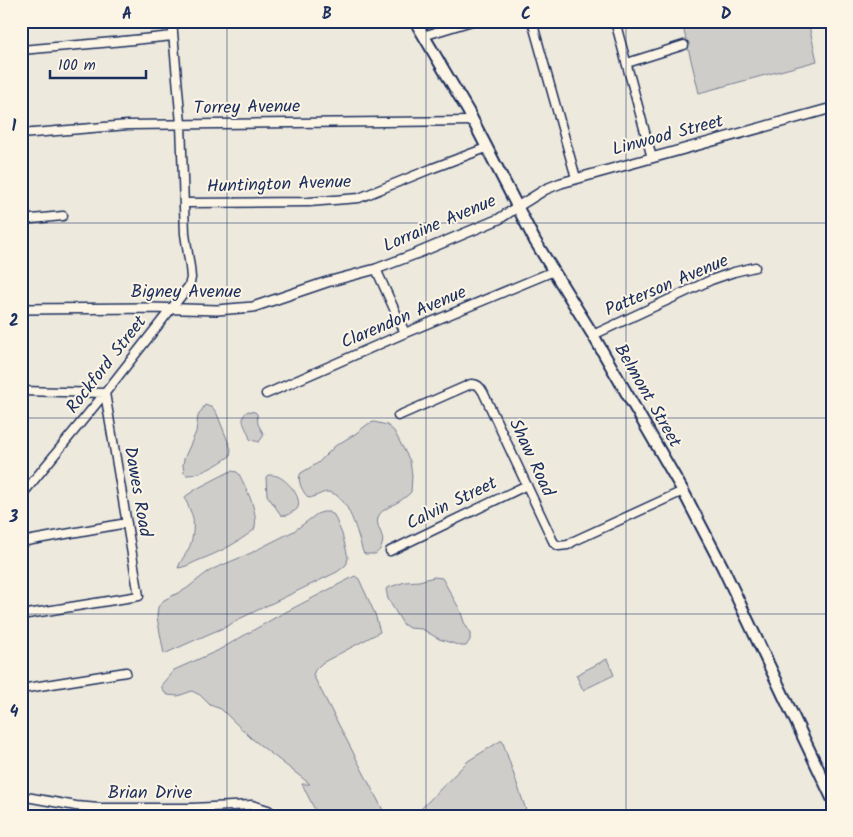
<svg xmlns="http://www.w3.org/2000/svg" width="853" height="837" viewBox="0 0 853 837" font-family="Kalam,sans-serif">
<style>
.green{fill:#cfcdca;stroke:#757e94}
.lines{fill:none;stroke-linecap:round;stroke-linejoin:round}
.minor-casing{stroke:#1b2f5e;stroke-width:11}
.tertiary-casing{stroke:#1b2f5e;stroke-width:12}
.secondary-casing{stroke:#1b2f5e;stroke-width:14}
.minor{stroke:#fcf5e5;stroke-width:8}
.tertiary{stroke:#fcf5e5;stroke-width:9}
.secondary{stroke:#fcf5e5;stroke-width:10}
.grid{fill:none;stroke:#1b2f5e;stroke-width:1;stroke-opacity:0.55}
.labels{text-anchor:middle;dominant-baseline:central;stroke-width:4;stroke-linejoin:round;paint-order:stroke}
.street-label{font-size:18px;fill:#1b2f5e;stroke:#fcf5e5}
.neatline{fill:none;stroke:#1b2f5e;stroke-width:2}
.grid-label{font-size:16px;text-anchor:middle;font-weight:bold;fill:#1b2f5e}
</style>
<rect width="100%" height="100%" fill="#eee9dd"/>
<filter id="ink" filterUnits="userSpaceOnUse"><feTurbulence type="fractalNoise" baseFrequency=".02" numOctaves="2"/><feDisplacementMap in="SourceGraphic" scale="10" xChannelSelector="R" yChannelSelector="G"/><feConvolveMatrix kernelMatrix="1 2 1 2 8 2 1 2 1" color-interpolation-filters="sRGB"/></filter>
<g filter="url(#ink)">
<path class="green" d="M690,21H808L817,61L699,93L682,23Z
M205,405L213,408L217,414L231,449L230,456C219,464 199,476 186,475L184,473L183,465L184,459L196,432L198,416Z
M248,411L255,412L257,414L258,424L264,435L259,442C257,441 253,441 251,440C249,439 249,435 248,433C244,425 239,417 248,411Z
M374,422L387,425L394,431L410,461L412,475L411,492C407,496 403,499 398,502C392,506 383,509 379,515C373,526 386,534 382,545C381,549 378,552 375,554H365L363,552C358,536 349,494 328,492C322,492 316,497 309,498C303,493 296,480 301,473L318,463L335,446L355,434L368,424Z
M231,471L237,472L239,474C246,488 260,514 254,530C234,545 220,552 197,561C190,564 186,567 178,568C180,561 185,556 188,550C193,541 194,528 193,518C191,512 188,505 185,499L186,496L198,488Z
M268,475C271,475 274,475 277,476C286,479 302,496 298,507C297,510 295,511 292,512C288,515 286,516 281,515L267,495L266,477Z
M323,512H329L334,515L342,534L348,557L347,563L345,566L337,572L237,620L228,626L211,633L164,654L157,617L158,607L164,600L186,589L205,574L213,569L251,553L266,545L294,531L317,514Z
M355,576L359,579L375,614L380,632L322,663L315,670L313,675L386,816H318L302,784H310L251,738L221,709L210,705L200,695L192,691L178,696L168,695L164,692L162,688V684L174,670L217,651L278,616Z
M434,577L442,578L460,610L464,622L470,633V640L466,646H461L439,639L422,629L409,628L403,624L388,599L386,589L387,588L405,582L419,581Z
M607,659L614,675L583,690L576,675Z
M502,740L528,816H414L468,761Z"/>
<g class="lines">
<defs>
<path id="minor" d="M532,21L576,178
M615,21L652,158
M423,36L472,21
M21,50L113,42L173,36
M627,63L684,45
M21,134L128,125L473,121
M185,203L309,202L359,198L433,168L486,148
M21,220L63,216
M376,269L405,333
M593,335L711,280L734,272L755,267
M21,391L105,393L139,596L21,615
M266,394L405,333L554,271
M398,416L471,384C478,384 480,387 483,392L552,539L554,543L559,546L568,545L574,541L683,491
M21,496L105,393L189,286L191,278L190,267L185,234L181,124L172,21
M21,542L127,523
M390,551L527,485
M21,689L126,672
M21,796L76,806L99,808H192L252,805L268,810L276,816"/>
<path id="tertiary" d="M21,309L151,308L217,310L253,307L327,282L376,269L418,253L499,219L517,207L546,189L561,183L832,108"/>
<path id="secondary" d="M415,21L468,111L535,241L593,335L683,491L723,568L832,798"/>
</defs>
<use href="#minor" class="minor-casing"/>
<use href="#tertiary" class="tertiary-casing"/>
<use href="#secondary" class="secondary-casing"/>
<use href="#minor" class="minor"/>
<use href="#tertiary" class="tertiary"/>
<use href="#secondary" class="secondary"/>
</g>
</g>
<path class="grid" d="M227,21V816M426,21V816M626,21V816M21,223H832M21,418H832M21,614H832"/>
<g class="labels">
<g class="street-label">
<text transform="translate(247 108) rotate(-1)">Torrey Avenue</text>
<text transform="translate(668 136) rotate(-15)">Linwood Street</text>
<text transform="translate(279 185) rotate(-2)">Huntington Avenue</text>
<text transform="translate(440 224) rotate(-23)">Lorraine Avenue</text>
<text transform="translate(667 286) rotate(-23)">Patterson Avenue</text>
<text x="186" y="292">Bigney Avenue</text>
<text transform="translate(404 318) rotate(-23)">Clarendon Avenue</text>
<text transform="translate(107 365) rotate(-52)">Rockford Street</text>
<text transform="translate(647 396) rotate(60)">Belmont Street</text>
<text transform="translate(531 458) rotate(65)">Shaw Road</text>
<text transform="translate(137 492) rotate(80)">Dawes Road</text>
<text transform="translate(452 504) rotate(-26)">Calvin Street</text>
<text x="150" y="793">Brian Drive</text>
</g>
</g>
<rect width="853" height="837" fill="none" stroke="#fcf5e5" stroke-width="55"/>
<path d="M50 70v8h96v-8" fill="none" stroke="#1b2f5e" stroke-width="2.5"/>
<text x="58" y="70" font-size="15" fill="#1b2f5e" stroke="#fcf5e5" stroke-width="4" paint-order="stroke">100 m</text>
<rect x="28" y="28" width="798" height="782" class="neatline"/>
<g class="grid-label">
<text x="127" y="19">A</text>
<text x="327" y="19">B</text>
<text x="526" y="19">C</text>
<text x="726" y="19">D</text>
<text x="14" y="131">1</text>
<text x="14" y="326">2</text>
<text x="14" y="522">3</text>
<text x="14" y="717">4</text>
</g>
</svg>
